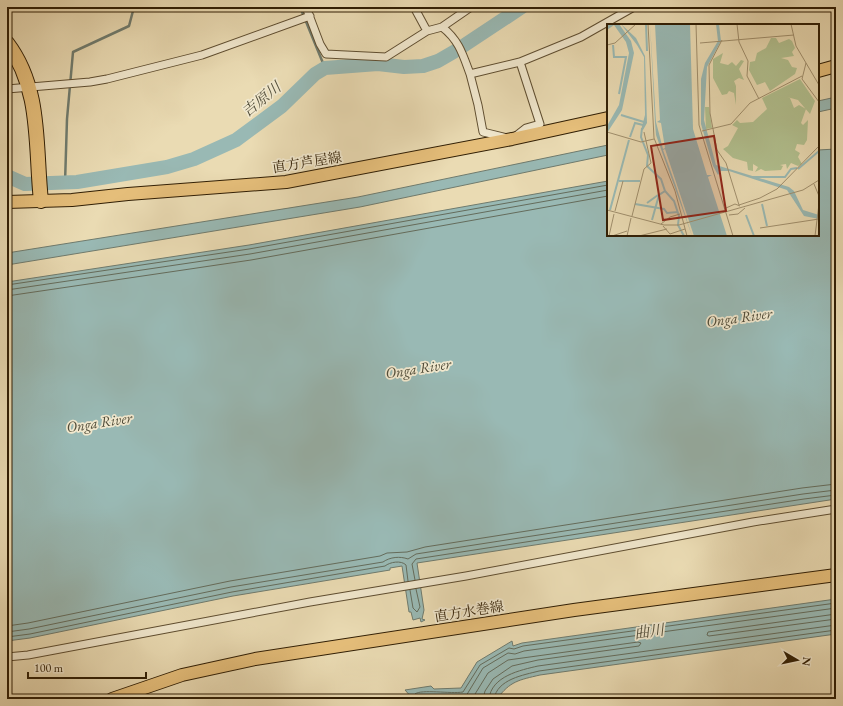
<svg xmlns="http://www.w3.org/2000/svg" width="843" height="706" viewBox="0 0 843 706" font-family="'EB Garamond','Noto Serif JP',serif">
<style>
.water{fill:#99b9b4;stroke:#6f7b6e}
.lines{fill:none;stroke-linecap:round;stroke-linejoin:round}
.shore{stroke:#646c5c;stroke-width:1}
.stream{stroke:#6f7b6e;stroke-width:2.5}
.river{stroke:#99b9b4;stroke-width:14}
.street-casing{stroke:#5e4d30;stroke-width:9}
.primary-casing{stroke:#301e04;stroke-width:14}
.highway-casing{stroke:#301e04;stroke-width:16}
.street{stroke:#f1e8ce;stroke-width:7}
.primary{stroke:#e5be7a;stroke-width:12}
.highway{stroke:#e5be7a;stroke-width:14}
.labels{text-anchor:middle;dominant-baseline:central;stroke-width:3.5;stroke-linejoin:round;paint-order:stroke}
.street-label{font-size:14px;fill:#301e04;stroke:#f1e8ce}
.water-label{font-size:15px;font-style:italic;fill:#504c39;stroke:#f1e8ce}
.inset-river{fill:none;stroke:#99b9b4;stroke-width:2}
.inset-road{fill:none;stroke:#a08f6d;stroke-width:1}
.view{fill:#8f2418;fill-opacity:0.15;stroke:#8f2418;stroke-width:2}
.inset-edge{fill:none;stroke:#301e04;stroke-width:2}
</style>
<rect width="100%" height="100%" fill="#eadbb3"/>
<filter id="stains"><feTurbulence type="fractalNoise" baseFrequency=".005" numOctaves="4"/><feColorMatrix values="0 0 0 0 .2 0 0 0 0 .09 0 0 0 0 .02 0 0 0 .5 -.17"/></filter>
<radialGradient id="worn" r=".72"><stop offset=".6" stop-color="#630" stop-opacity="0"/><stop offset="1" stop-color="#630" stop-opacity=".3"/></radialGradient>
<path class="water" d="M836,97V108L818,112V101Z
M608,145V155L360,207L7,265V253L358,197Z
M836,149V499L417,563L424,610L422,619L425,620L421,622L420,618L413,620L411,612H409L402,566L390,568V570L233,596L30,638L7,641V282L249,245L608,181V235H818V150Z
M836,599V634L540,675C519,680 510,681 497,699H413L405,690L431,686L434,689L461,688L477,662L512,641L513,646L522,643Z"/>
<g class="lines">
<path class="shore" d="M7,285L249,249L608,185
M7,290L250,254L608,190
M7,296L251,260L608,196
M415,580L412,564L416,559L804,499L836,495
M410,590L413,608L417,612L420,607L416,589
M836,614L708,632L707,635L709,636L836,619
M7,626L28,623L230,581L380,556L387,553L407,552L425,547L802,488L836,484
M7,632L29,629L231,587L383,562C390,557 400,556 408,559L416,554L803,494L836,490
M7,637L30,634L232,592L385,566C390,562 401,560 406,565L408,581
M416,699L415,694C421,689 451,694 463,692L480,665L509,648L514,649L523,646L836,603
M421,699L422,697L427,696L434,698L466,696L483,668L508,653L515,654L524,651L836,608
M472,699L488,673L508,660L638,642L641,643L639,646L538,660L512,666L493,679L485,691L483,699
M489,699C491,676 521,670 538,666L836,625
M494,699C497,679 524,675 539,671L836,630"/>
<path class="stream" d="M300,7L325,68
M65,183L67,119L73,52L129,26L134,7"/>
<path class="river" d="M7,176L25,184L77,182L167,167L194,159L236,140L282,106L315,74L325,68L378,64L404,67L423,66L438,61L457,50L522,7"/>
<defs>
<path id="street" d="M306,7L320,44L326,54L386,57L427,31L442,27L471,7
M414,7L427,31
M442,27C459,40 463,55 470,74L520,62L581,37L634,7
M470,74L478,105L483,132L512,139L526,128L540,124L520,62
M7,89L90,82L107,79L202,55L310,16
M7,657L28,655L310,602L466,576L753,522L836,509"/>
<path id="primary" d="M818,71L836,66
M7,202L72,200L128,194L286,182L512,139L608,118
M112,699L182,675L255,659L574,610L836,575"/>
<path id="highway" d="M7,43C42,89 35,147 41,201"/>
</defs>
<use href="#street" class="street-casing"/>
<use href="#primary" class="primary-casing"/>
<use href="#highway" class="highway-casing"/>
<use href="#street" class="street"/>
<use href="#primary" class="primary"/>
<use href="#highway" class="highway"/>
</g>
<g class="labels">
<g class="street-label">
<text transform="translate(307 162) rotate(-9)">直方芦屋線</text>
<text transform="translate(469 611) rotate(-9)">直方水巻線</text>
</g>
<g class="water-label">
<text transform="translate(261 99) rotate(-39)">吉原川</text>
<text transform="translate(739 317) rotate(-8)">Onga River</text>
<text transform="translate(418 368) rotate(-9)">Onga River</text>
<text transform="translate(99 422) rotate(-9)">Onga River</text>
<text transform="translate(649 631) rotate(-8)">曲川</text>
</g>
</g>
<g transform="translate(607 24)">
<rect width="212" height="212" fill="#eadbb3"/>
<path d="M164,14H169L172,19L182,15L185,17L188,24L185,28L187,32L174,34L181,36L185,43L190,44L188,50L163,67L158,58L150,61L142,46L143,38L148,37L150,29L159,24ZM116,29L113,39L121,41L125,38L129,42L134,36L137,37L132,45L137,56L132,54L127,57L129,62V81L127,69L122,67L120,70L115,71L106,54V35ZM193,55L208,77L203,90L191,76L180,73L183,74L187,84L192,81L199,85L194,99L196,101L201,96L200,116L197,121L190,120L188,126L193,129L191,133L195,140L191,142L184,139L180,145L179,140L173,141L176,142L174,146L158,147L154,145L148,148L151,143L146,140V147L141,146L140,138L126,134L116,125L121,122L131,104L125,101L130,96L133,99L146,98L160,85L155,74ZM98,83H102L105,104L99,105Z" fill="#b2c190"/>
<path d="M1,0H12L24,17L27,29L15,86L0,109V102L12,81L22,29L19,18L7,1L0,6ZM14,0L29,14L38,32L40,99L36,106H34L38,91L37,33L30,21ZM43,0L49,98L56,125L58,124L54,99L50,98L53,96L48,0H83L86,105L100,151H105L101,153L120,212H87L58,125L56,126L69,162L85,212L49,111L48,99ZM109,0H112L114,17L100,43L97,96L109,141L182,163L187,167L196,186L212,191V195L197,192L180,166L122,147H114L111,151L106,142L94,100V55L98,39L111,17Z" fill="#99b9b4"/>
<path class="inset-river" d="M39,0L40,27M6,21L7,33H19L12,70M14,91L37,98M35,104L34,113L41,131L40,142L54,155L58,167L67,177L72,192L71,201L77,212M23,113L28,99L36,101M191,145L212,127M145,153H178L184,145L190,144M12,157H33M40,179L51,171M28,180L57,185L60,189L71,188M155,180L160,202M3,186L22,116M139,191L147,212M45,196L52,171L58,167"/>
<path class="inset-road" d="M41,0L47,114L68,167L80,212M89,0L92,101L126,212M130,0L132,18L141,37L140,52L152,75M184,0L189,22L212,61M115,16L102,41L103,89L110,126L119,139L132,181L153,174L170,165L212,122M93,19L187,11M0,21L8,19L29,0M199,39L195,55L212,78M95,107L124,100L143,79L195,52M0,108L34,118L47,115M207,160L212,172M119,184L128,180L133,182M0,186L57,201H72L196,166L212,156M8,187L16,157M122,191L131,190L138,184M25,192L37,145L44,139L37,108M54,200L63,193L73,190M56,202L63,210L78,205M153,204L212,195M2,212L7,190M5,212L20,207M20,212L24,194M32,212L60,205M208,212L212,180"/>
<path class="view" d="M107,112L119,187L56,196L44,122Z"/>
<rect width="212" height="212" class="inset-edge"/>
</g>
<rect width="843" height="706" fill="none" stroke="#eadbb3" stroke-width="24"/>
<rect x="8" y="8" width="827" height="690" fill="none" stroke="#301e04" stroke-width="2"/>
<rect x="12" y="12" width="819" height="682" fill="none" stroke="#301e04"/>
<g transform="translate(797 660) rotate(99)" stroke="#f1e8ce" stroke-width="3" paint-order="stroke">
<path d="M0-3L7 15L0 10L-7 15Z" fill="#301e04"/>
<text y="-6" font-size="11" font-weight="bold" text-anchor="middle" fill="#301e04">N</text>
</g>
<path d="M28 672v6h118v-6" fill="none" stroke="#301e04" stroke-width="2"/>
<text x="34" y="672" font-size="12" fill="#301e04" stroke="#f1e8ce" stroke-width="3" paint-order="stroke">100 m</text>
<rect width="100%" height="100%" filter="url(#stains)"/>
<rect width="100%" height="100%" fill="url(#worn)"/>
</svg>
